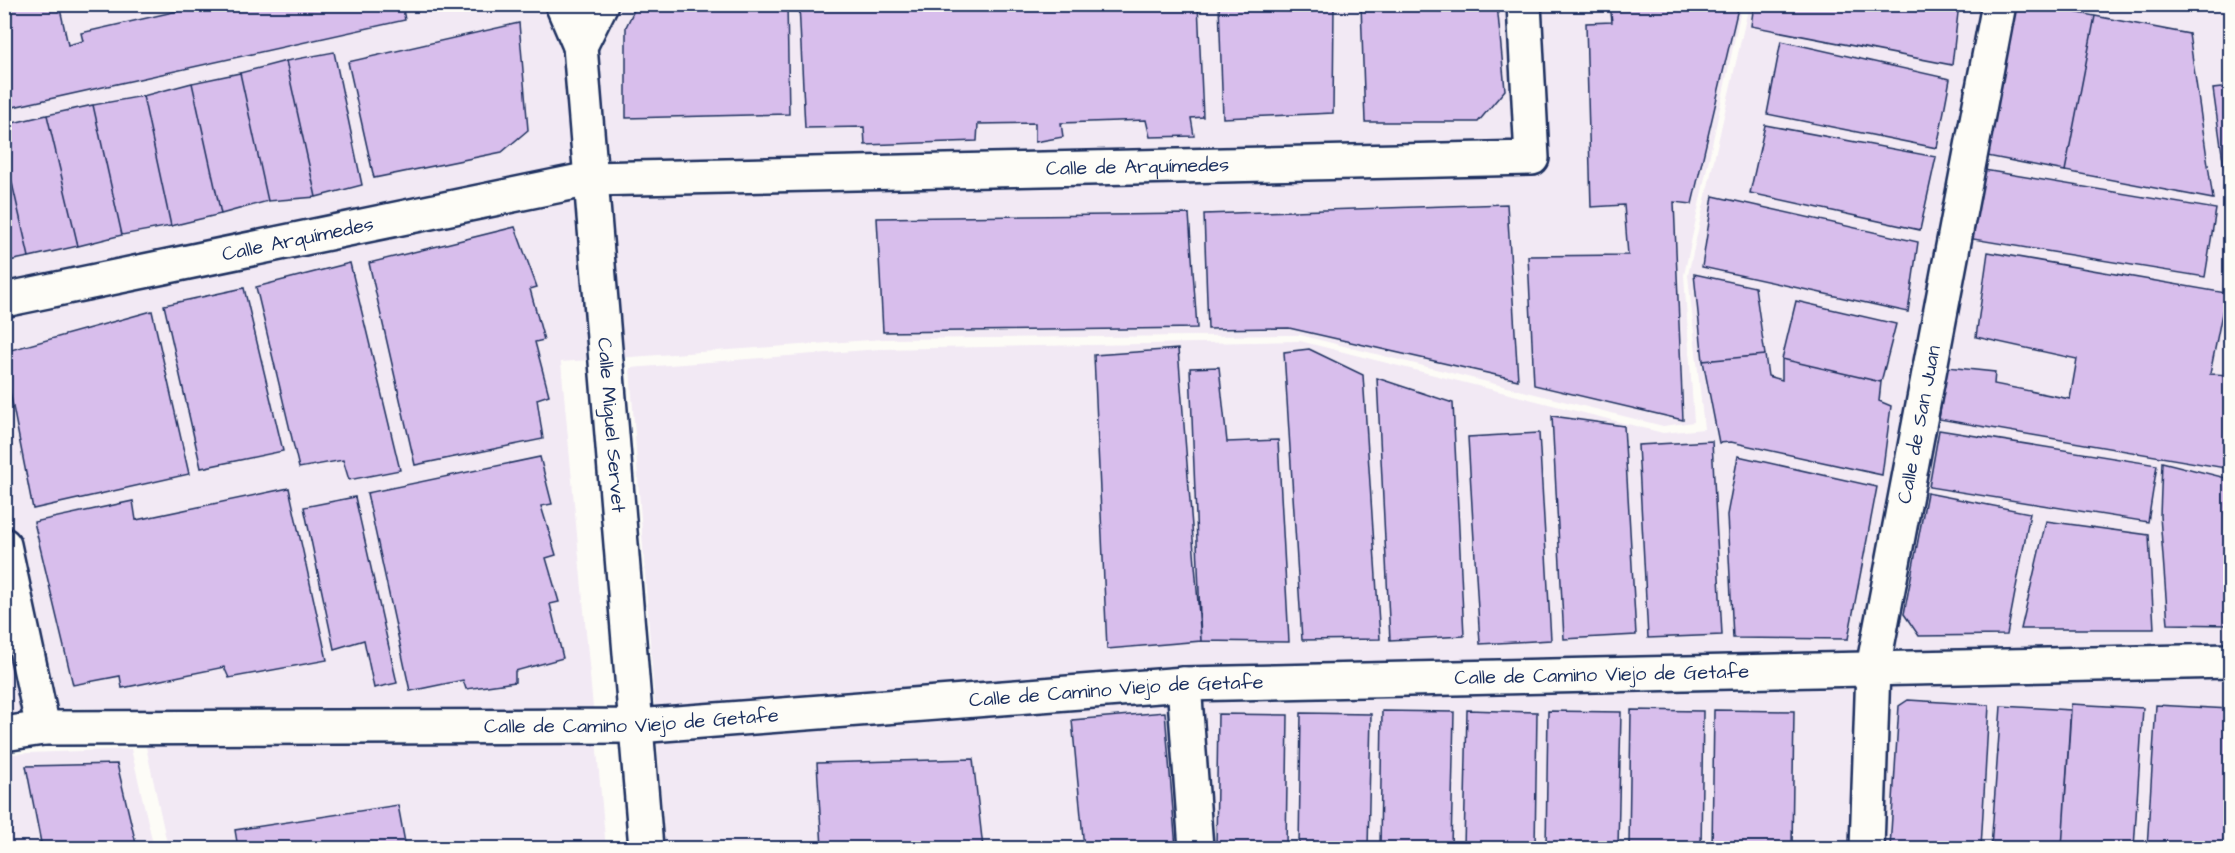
<svg xmlns="http://www.w3.org/2000/svg" width="2235" height="853" viewBox="0 0 2235 853" font-family="'Architects Daughter',sans-serif">
<style>
.built{fill:#f2e9f4}
.building{fill:#d8beec;stroke:#1b2f5e;stroke-width:1.5}
.lines{fill:none;stroke-linecap:round;stroke-linejoin:round}
.minor-casing{stroke:#1b2f5e;stroke-width:38}
.minor{stroke:#fdfcf7;stroke-width:33}
.labels{text-anchor:middle;dominant-baseline:central;stroke-width:4.5;stroke-linejoin:round;paint-order:stroke}
.street-label{font-size:20px;fill:#1b2f5e;stroke:#fdfcf7}
</style>
<rect width="100%" height="100%" fill="#fdfcf7"/>
<filter id="ink" filterUnits="userSpaceOnUse"><feTurbulence type="fractalNoise" baseFrequency=".0167" numOctaves="2"/><feDisplacementMap in="SourceGraphic" scale="12" xChannelSelector="R" yChannelSelector="G"/><feConvolveMatrix kernelMatrix="1 2 1 2 8 2 1 2 1" color-interpolation-filters="sRGB"/></filter>
<g filter="url(#ink)">
<path class="built" d="M4,5H1742L1684,275L1694,422L1663,426L1300,335L884,339L561,362L606,848H168L138,710L73,708L5,716Z
M1749,5H2230V848H665L630,368L880,349L1300,341L1663,433L1704,429L1688,275Z
M131,749L154,848H5L4,754Z"/>
<path class="building" d="M22,4H59L68,45L83,41L81,33L208,4H402L405,20L4,109V8Z
M637,4H787L789,114L626,118V27Z
M799,4H1198L1203,117L1191,118L1194,136L1150,137L1146,120L1061,123L1063,137L1035,142V123L978,124L977,141L865,145L864,127L805,128Z
M1219,4H1334L1333,113L1223,118Z
M1361,4H1497L1505,90L1478,122H1365Z
M1610,4H1739L1692,204L1674,202L1683,420L1534,385L1528,256L1628,255L1624,205L1591,207L1586,23L1612,22Z
M1754,4H1959L1952,65L1751,26Z
M2016,4H2031L2095,16L2065,171L1987,156Z
M2095,16L2189,34L2213,199L2065,171Z
M519,23L528,130L502,152L374,178L348,62Z
M1781,41L1950,79L1937,148L1767,114Z
M334,52L362,185L316,197L286,61Z
M286,61L316,197L268,201L240,73Z
M240,73L268,201L221,214L192,83Z
M192,83L221,214L171,226L143,96Z
M2230,87V167L2224,168L2213,89Z
M143,96L171,226L122,235L93,105Z
M93,105L122,235L78,246L47,115Z
M47,115L78,246L29,257L4,148V125Z
M1765,125L1936,157L1920,230L1750,193Z
M4,148L29,257L4,262Z
M1984,170L2216,209L2205,277L1973,239Z
M1713,196L1918,242L1908,312L1702,267Z
M1507,204L1518,380L1289,328L1208,329L1204,214Z
M1189,214L1197,328L883,332L877,218Z
M515,227L537,287L530,289L544,340L535,342L549,395L537,399L543,439L415,465L369,263Z
M1988,252L2226,293L2210,374L2230,375V440L2225,468L1939,419L1947,367L1995,372L1994,384L2070,399L2077,359L1976,337Z
M350,263L400,470L349,480L343,460L299,468L256,287Z
M1694,274L1755,287L1765,355L1703,361Z
M244,288L283,451L201,468L164,305Z
M1796,301L1896,324L1881,382L1782,359Z
M152,311L189,474L33,509L4,361L7,351Z
M1178,349L1201,641L1107,649L1094,355Z
M1309,349L1363,375L1380,639L1302,640L1284,352Z
M1765,355L1768,376L1782,380V359L1881,382L1879,401L1891,406L1882,475L1731,442L1719,443L1703,361Z
M1219,367L1227,442L1278,440L1289,642L1201,641L1190,368Z
M1377,378L1453,403L1464,636L1390,640Z
M1552,416L1624,426L1636,635L1564,639Z
M1939,430L2157,465L2148,522L1929,487Z
M1539,433L1551,640L1480,644L1468,437Z
M1712,441L1722,635L1648,638L1638,445Z
M1738,456L1877,487L1848,639L1733,638L1727,515Z
M540,457L552,504L541,506L556,555L546,558L559,602L550,604L563,658L515,671V682L466,689L463,680L410,691L367,493Z
M2162,462L2230,479V625L2168,624L2160,516Z
M289,488L327,660L229,678L224,667L122,688L120,676L73,685L34,522L133,501L136,520Z
M1927,493L2030,513L2007,635L1919,636L1904,614Z
M355,497L397,683L374,688L364,640L334,649L304,507Z
M2046,521L2149,535L2154,629H2021Z
M1908,700L1989,705L1981,848H1890L1899,706Z
M2071,704L2143,708L2134,848H2062Z
M2156,705L2230,709L2223,848H2147Z
M2001,706L2071,710L2062,848H1991Z
M1467,710L1537,712L1535,848H1464Z
M1631,710L1703,711L1701,848H1629Z
M1714,710L1794,711L1792,848H1712Z
M1382,711L1454,712L1451,848H1380Z
M1548,711L1621,712L1618,848H1546Z
M1165,712L1176,848H1084L1072,720Z
M1301,713L1371,714L1368,848H1299Z
M1218,714L1288,715L1286,848H1216Z
M973,759L983,848H822L817,763Z
M117,764L137,848H42L26,766Z
M398,805L406,848H238L235,830Z"/>
<g class="lines">
<defs>
<g id="minor">
<path id="s1" d="M562,4L580,46L646,848"/>
<path d="M580,46L601,4"/>
<path id="s2" d="M4,300L590,179L1532,158L1524,4"/>
<path d="M4,545L43,728"/>
<path d="M1184,684L1196,848"/>
<path id="s3" d="M4,734L43,728L637,726L1184,684L2230,661"/>
<path id="s4" d="M1867,848L1873,668L1999,4"/>
</g>
</defs>
<use href="#minor" class="minor-casing"/>
<use href="#minor" class="minor"/>
</g>
</g>
<g class="labels">
<g class="street-label">
<text stroke="none"><textPath href="#s2" startOffset="1146">Calle de Arquímedes</textPath></text>
<text stroke="none"><textPath href="#s2" startOffset="300">Calle Arquímedes</textPath></text>
<text stroke="none"><textPath href="#s1" startOffset="426">Calle Miguel Servet</textPath></text>
<text stroke="none"><textPath href="#s4" startOffset="428">Calle de San Juan</textPath></text>
<text stroke="none"><textPath href="#s3" startOffset="1600">Calle de Camino Viejo de Getafe</textPath></text>
<text stroke="none"><textPath href="#s3" startOffset="1114">Calle de Camino Viejo de Getafe</textPath></text>
<text stroke="none"><textPath href="#s3" startOffset="628">Calle de Camino Viejo de Getafe</textPath></text>
</g>
</g>
<rect width="2235" height="853" fill="none" stroke="#fdfcf7" stroke-width="24"/>
<rect x="12" y="12" width="2211" height="829" fill="none" stroke="#1b2f5e" stroke-width="2" filter="url(#ink)"/>
</svg>
